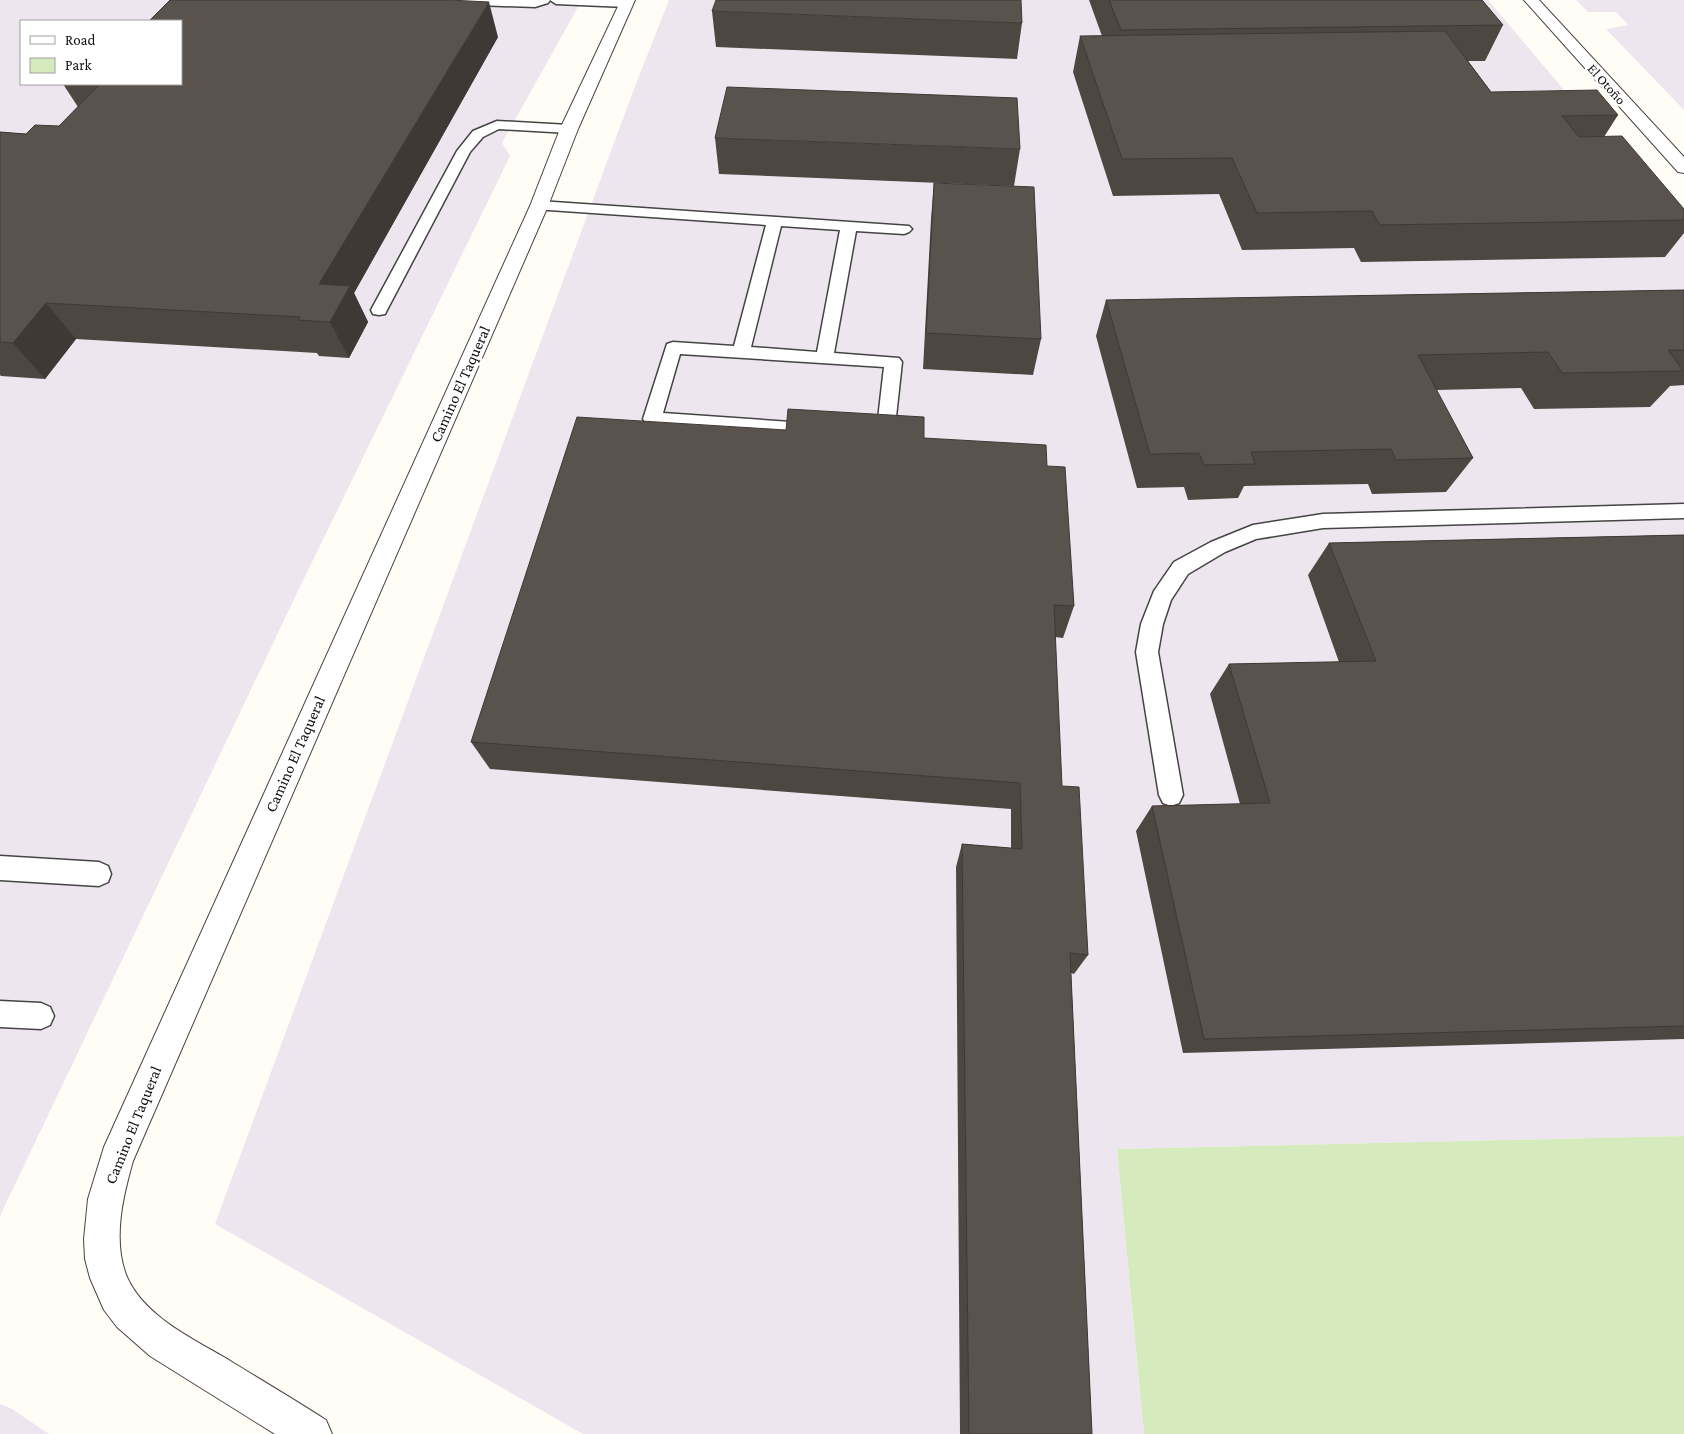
<svg xmlns="http://www.w3.org/2000/svg" width="1684" height="1434" viewBox="0 0 1684 1434" font-family="'Crimson Pro',serif">
<style>
.industrial{fill:#eee6ef;fill-rule:evenodd}
.green{fill:#d5ebbd}
.lines{fill:none;stroke-linecap:round;stroke-linejoin:round}
.lane-casing{stroke:#444;stroke-width:3}
.street-casing{stroke:#444;stroke-width:2}
.lane{fill:#fff;fill-rule:evenodd}
.street{fill:#fff;fill-rule:evenodd}
.wall{fill:#4d4742}
.shaded-wall{fill:#3f3936}
.building{fill:#5a524d;stroke:#3f3936}
.labels{text-anchor:middle;dominant-baseline:central;stroke-width:5;stroke-linejoin:round;paint-order:stroke}
.far-street-label{font-size:14px;fill:#111;stroke:#fff}
.street-label{font-size:16px;fill:#111;stroke:#fff}
</style>
<rect width="100%" height="100%" fill="#fffdf5"/>
<path class="industrial" d="M0,0H582L502,143L510,156L297,593L0,1216ZM21,21H181V84H21Z
M669,0H1488L1684,232V1136L1117,1149L1144,1434H583L215,1224L632,94Z
M1576,0H1684V110L1606,29L1628,25L1616,12H1588Z
M0,1404L12,1409L49,1434H0Z"/>
<path class="green" d="M1684,1136V1434H1144L1117,1149Z"/>
<g class="lines">
<defs>
<path id="lane" d="M442,0H629L632,3L626,7L556,4L550,0L548,3L535,7L448,4Z
M497,121L569,125L576,129L569,133L499,129L483,137L470,152L387,310L385,314L379,315L373,314L371,310L457,151L473,131Z
M539,201L909,226L912,229L909,232L904,234L856,231L834,353L899,358L902,362L894,435L892,440L885,441L646,423L643,419L667,344L673,342L734,346L766,225L534,209L531,206L534,203ZM781,226L840,230L817,352L751,347ZM680,354L884,367L877,428L663,413Z
M1684,504V518L1323,528L1256,539L1225,552L1188,574L1171,600L1163,624L1158,652L1183,795L1179,803L1171,806L1163,803L1159,795L1136,652L1141,624L1154,591L1174,562L1211,542L1253,525L1323,514Z
M0,856L99,862L108,866L111,874L108,882L99,886L0,880Z
M0,1001L41,1003L50,1007L54,1016L50,1025L41,1029L0,1027Z"/>
<path id="street" d="M621,0H635L578,129L548,206L133,1161C123,1196 112,1241 127,1277C145,1318 196,1340 232,1362C263,1381 295,1400 326,1420L332,1434H275L150,1356L117,1327L104,1310L90,1278L85,1259L84,1239L88,1199L104,1147L530,206L560,129Z
M1524,0H1539L1684,157V173L1678,172Z"/>
</defs>
<use href="#lane" class="lane-casing"/>
<use href="#street" class="street-casing"/>
<use href="#lane" class="lane"/>
<use href="#street" class="street"/>
</g>
<path class="wall" d="M1089,0H1482L1503,25L1485,61H1468L1491,92L1618,115L1604,137L1684,220V233L1665,257L1361,262L1354,248L1242,250L1219,194L1113,196L1073,72L1080,36H1102Z
M712,11L1022,23L1017,59L716,47Z
M498,37L354,293L368,322L349,358L319,356L317,353L76,339L45,379L1,376L0,375V132L26,134L59,126L78,107L63,84H181Z
M715,138L1020,149L1014,186L719,174Z
M934,183L1041,339L1033,375L923,369L931,219Z
M1684,290V385L1670,386L1650,407L1534,409L1521,388L1436,390L1473,458L1446,492L1372,494L1368,484L1244,486L1238,498L1188,500L1184,487L1137,488L1096,336L1106,300Z
M924,438L1047,466L1074,606L1063,638L1055,637L1062,786L1088,955L1074,974L1071,973L1092,1434H960L956,867L962,844L1011,848V809L490,769L471,742Z
M1684,535V1039L1183,1053L1136,831L1152,806L1240,804L1210,694L1229,664L1339,662L1308,575L1329,543Z"/>
<path class="shaded-wall" d="M489,2L498,37L354,293L368,322L349,358L330,322L319,284Z
M46,303L76,339L45,379L13,343Z"/>
<path class="building" d="M170,0H449L489,2L319,284L350,286L330,322L298,320L300,317L46,303L13,343L0,342V132L26,134L35,125L59,126L100,84H181V21H149Z
M716,0H1021L1022,23L712,11Z
M1109,0H1482L1503,25L1121,30Z
M1445,31L1491,92L1597,90L1618,115L1562,116L1579,137L1622,136L1684,209V220L1380,225L1372,211L1257,213L1232,158L1122,159L1080,36Z
M727,87L1017,98L1020,149L715,138Z
M934,183L1034,187L1041,339L926,333Z
M1684,290V350H1668L1683,371L1562,373L1548,352L1418,355L1473,458L1396,460L1391,449L1251,452L1255,464L1204,465L1199,453L1150,454L1106,300Z
M788,409L924,417V438L1046,445L1047,466L1065,467L1074,606L1054,605L1062,786L1079,787L1088,955L1070,953L1092,1434H969L962,844L1022,849L1020,783L471,742L577,417L786,430Z
M1684,535V1026L1204,1039L1152,806L1270,803L1229,664L1376,661L1329,543Z"/>
<g class="labels">
<g class="far-street-label">
<text transform="translate(1607 84) rotate(48)">El Otoño</text>
</g>
<g class="street-label">
<text transform="translate(460 384) rotate(-66)">Camino El Taqueral</text>
<text transform="translate(295 754) rotate(-66)">Camino El Taqueral</text>
<text transform="translate(133 1125) rotate(-68)">Camino El Taqueral</text>
</g>
</g>
<rect x="20" y="20" width="162" height="65" fill="#ffffff" stroke="#a0a0a0"/>
<rect x="30" y="36" width="25" height="8" fill="#ffffff" stroke="#a0a0a0"/>
<text x="65" y="45" font-size="15" fill="#111111">Road</text>
<rect x="30" y="58" width="25" height="15" fill="#d5ebbd" stroke="#a0a0a0"/>
<text x="65" y="70" font-size="15" fill="#111111">Park</text>
</svg>
